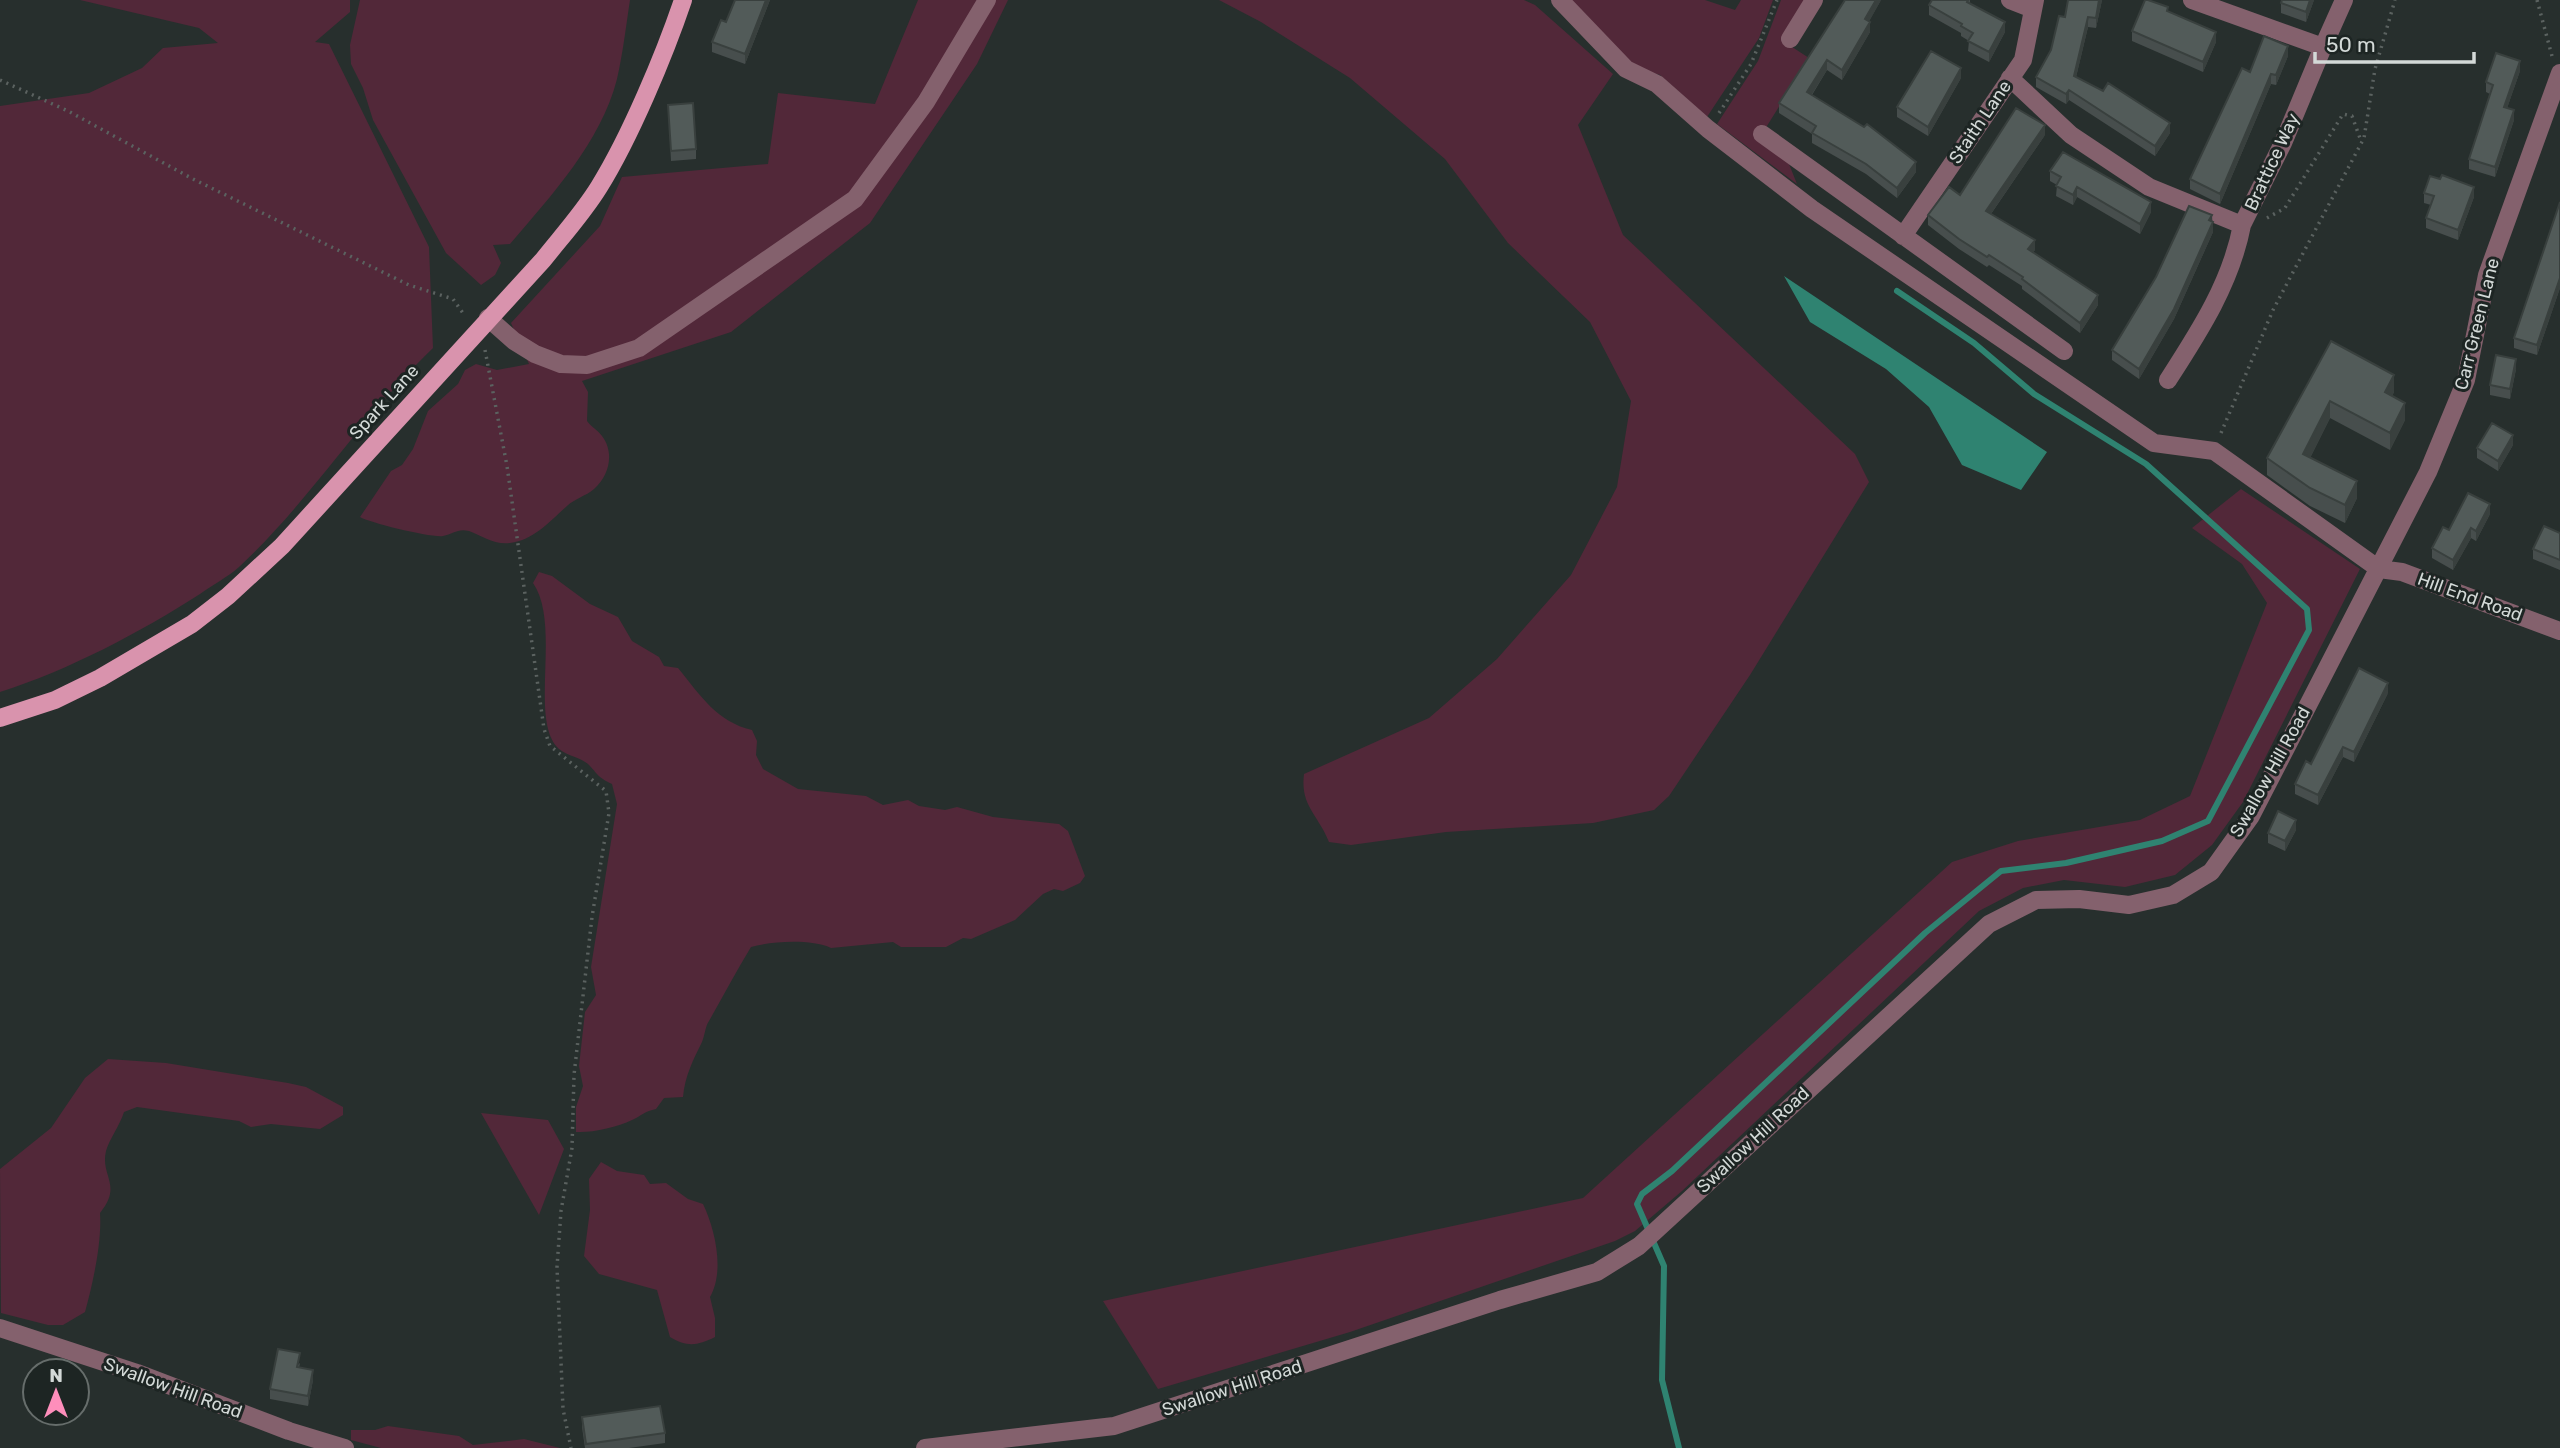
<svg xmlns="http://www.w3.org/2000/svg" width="2560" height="1448" viewBox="0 0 2560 1448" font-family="Rubik,sans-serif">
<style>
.green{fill:#522839}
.water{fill:#2f8371}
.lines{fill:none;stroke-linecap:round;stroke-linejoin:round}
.stream{stroke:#2f8371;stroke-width:6}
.path{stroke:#5b6260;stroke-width:3.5;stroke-dasharray:2 5;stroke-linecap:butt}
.minor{stroke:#84616d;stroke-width:18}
.major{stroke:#d993ad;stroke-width:18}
.wall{fill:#474e4d}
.shaded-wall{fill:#39403e}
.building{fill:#525b59;stroke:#39403e;stroke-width:2}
.labels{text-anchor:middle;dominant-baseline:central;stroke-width:6;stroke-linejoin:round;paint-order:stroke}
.street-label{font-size:18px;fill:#d3d9d7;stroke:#1d2523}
</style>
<rect width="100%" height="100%" fill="#272f2d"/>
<path class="green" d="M80,0H350V12L315,42L329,44L429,247L433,348C362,416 311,500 239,567C228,577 212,585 200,594C139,633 69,670 0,692V106L89,93L142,68L163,48L218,43L199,28Z
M360,0H630C626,26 623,53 617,79C601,142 551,196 510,244L493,245L501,263L495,275L481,285L446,253L373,120L363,88L351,64L350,45Z
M918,0H1008L977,64L870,223L731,332L582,381L588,392L587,421C591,427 598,430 602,436C615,453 609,476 594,489C586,496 574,499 567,506C550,521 534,540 510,543C494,545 482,536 469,531C458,528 453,534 443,536C432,538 370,523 360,517L391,471L402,465L413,449L428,411L458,384L465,370L476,364L497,370L529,364L511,323L600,226L622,177L768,164L778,93L875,104Z
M1219,0H1524L1535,5L1613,74L1578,125L1623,235L1855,454L1869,482L1750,675L1669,796L1654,810L1593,823L1446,832L1351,845L1329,842C1318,814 1300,806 1304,774L1429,718L1497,659L1571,575L1617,487L1631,401L1590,322L1508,243L1445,159L1350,78L1261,22Z
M1567,0H1705L1735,10L1741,0H1773L1759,38L1707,117L1660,75L1625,64Z
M1781,0H1812L1786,43L1809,58L1762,134L1785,154L1797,184L1717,124L1758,61Z
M2241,489L2360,569L2243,802L2212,845L2175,875L2125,887L2064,880L2023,888L1979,911L1682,1191L1635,1231L1615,1241L1350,1332L1158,1389L1103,1301L1583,1198L1952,862L2018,841L2140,820L2190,796L2267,603L2242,564L2192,528Z
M539,572L552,576L590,604L618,617L632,641L659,657L664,666L678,668C700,695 717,722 752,730L757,741L756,755L763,769L798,789L866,796L883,805L908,800L919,806L945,810L957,807L993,817L1059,824L1068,831L1085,876L1080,883L1063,891L1054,889L1043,894L1015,920L971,939L963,938L946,947H901L893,942L831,948C811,939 773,941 751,947C736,972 723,996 709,1021C705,1027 705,1035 702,1042C693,1060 685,1076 683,1097L664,1098L656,1109C645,1111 641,1116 632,1120C617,1127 592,1133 576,1132V1107L583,1086L579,1066L585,1012L596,995L591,967L617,804L612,784C597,777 598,774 588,764C580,757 567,756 559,749C528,721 562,625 533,583Z
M108,1059L166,1063L288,1083L306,1087L343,1107V1115L320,1129L271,1124L251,1127L239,1121L137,1107L124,1112C120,1125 109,1140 106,1151C100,1176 123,1185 100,1213C102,1242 93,1283 85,1312L63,1325H48L1,1313L0,1169L51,1128L85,1078Z
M481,1113L548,1120L564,1149L539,1215Z
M601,1162L617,1171L644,1175L650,1184L666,1183L688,1199L703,1204C715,1229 725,1271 710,1297L715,1318V1337C697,1346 687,1347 670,1337L657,1290L599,1274L584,1256L590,1210L589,1179Z
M388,1426L459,1436L473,1445L524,1439L560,1448H381L351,1440V1430H375Z"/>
<path class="water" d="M1784,276L2047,452L2021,490L1962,465L1929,407L1886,369L1810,322Z"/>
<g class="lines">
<path class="stream" d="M1679,1448L1662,1380L1664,1266L1637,1204L1642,1194L1672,1171L1925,933L2001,871L2066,863L2162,841L2208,821L2309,630L2307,609L2146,464L2034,394L1974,343L1897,291"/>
<path class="path" d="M2537,0L2552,56
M0,80L68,111L193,179L409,285L453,299L465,316
M1719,113L1751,64L1777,0
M2267,218L2285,208L2343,114L2352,116L2361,141
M485,350L507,466L544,729L550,746L606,791L609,813L592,917L574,1075L572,1148L561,1211L557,1267L563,1409L571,1448
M2221,433L2273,310L2364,138L2375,69L2395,0"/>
<path class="minor" d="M1560,0L1626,69L1657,84L1708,129L1812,209L2154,443L2214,451L2379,569L2402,572L2560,631
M2010,0L2033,9
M1790,39L1814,0
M2323,47L2344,0
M2010,78L2071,135L2149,187L2242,225L2283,143L2323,47L2192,0
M1762,134L2064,351
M1903,236L2023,60L2035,0
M488,318L514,341L535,354L561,364L587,365L639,348L855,199L926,102L987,0
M2168,380C2199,332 2231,283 2242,225
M0,1328L137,1373L289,1431L345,1448
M925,1448L1114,1426L1500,1300L1597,1272L1639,1246L1989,924L2036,900L2079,899L2129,905L2173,895L2211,872L2251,816L2428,472L2466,380L2487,275L2560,73"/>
<path class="major" d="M0,718L55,700L100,678L192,624L228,596L282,546L543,260C562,236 583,213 599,187C630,137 664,56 683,0"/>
</g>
<path class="wall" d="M735,0H770L745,64L712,52V42L726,22Z
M1881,0L1869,21L1870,32L1842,80L1827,70L1812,95L1916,172L1897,198L1866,174L1812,143V134L1779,113V103Z
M1970,0V4L2005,32L1989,62L1968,51L1969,41L1961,36V33L1929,15V5Z
M2068,0H2102L2096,28L2088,27L2076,77L2170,133L2155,156L2069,100L2066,104L2036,87V77L2051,50L2065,17Z
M2314,0L2306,22L2281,13V3Z
M2168,12L2216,42L2203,72L2132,41V31Z
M2288,56L2276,85L2271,84L2220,204L2190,189V179L2250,72Z
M2520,71L2507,108L2514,120L2495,177L2469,169V159L2490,94L2486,92V82Z
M1961,78L1928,136L1897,117V107Z
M668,105L696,149V159L671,161Z
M2045,135L1991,214L2035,250L2033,252L2098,305L2080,333L2022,289V286L1989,265L1987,267L1959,249L1928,225V215L1960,195Z
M2050,171L2151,212L2140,234L2077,197L2073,205L2056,196L2057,185L2050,181Z
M2424,193L2474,197L2458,240L2426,228V218L2431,205L2424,203Z
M2560,202V288L2537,355L2514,348V338Z
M2212,221L2213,232L2174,319L2139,379L2112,360V350Z
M2331,341L2394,392L2392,396L2405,420L2390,450L2330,418L2310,458L2357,498L2345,523L2310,506L2267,475V458Z
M2516,369L2510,399L2490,395V385Z
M2513,445L2498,471L2477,458V448Z
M2490,514L2476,541L2471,538L2453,570L2432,558V548L2449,530Z
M2560,533V570L2533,559V549Z
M2388,693L2354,762L2343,757L2318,805L2295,794V784L2311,764Z
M2296,830L2285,851L2268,843V833Z
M300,1363L299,1368L313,1380L308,1406L270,1399V1389Z
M582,1417L665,1433V1443L629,1448H585L582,1427Z"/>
<path class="shaded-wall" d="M766,0H770L745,64V54Z
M1876,0H1881L1865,29V19Z
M2099,0H2102L2096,28V18Z
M2310,0H2314L2306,22V12Z
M2088,17V27L2074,86V76Z
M1870,22V32L1842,80V70Z
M2005,22V32L1989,62V52Z
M2216,32V42L2203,72V62Z
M2288,46V56L2276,85V75Z
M1827,60V70L1807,102V92Z
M2520,61V71L2504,117V107Z
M1961,68V78L1928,136V127Z
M2271,74V84L2220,204V194Z
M2069,90V100L2066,104V94Z
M2514,110V120L2495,177V167Z
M2170,123V133L2155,156V146Z
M2045,125V135L1986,221V211Z
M1916,162V172L1897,198V188Z
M2077,187V197L2073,205V195Z
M2474,187V197L2458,240V230Z
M2151,202V212L2140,234V224Z
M2212,215L2213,232L2174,319L2139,379V369Z
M2035,240V250L2028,259V249Z
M2560,278V288L2537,355V345Z
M2098,295V305L2080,333V323Z
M2516,359V369L2510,399V389Z
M2394,375V392L2385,410V392Z
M2330,401V418L2303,472V454Z
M2405,403V420L2390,450V433Z
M2513,435V445L2498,471V461Z
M2357,481V498L2345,523V505Z
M2490,504V514L2476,541V531Z
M2471,528V538L2453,570V560Z
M2388,683V693L2354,762V752Z
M2343,747V757L2318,805V795Z
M2296,820V830L2285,851V841Z
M313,1370V1380L308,1406V1396Z"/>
<path class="building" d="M735,0H766L745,54L712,42L721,20L726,22Z
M1845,0H1876L1865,19L1870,22L1842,70L1827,60L1807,92L1864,127L1867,124L1916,162L1897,188L1866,164L1812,133L1816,126L1779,103Z
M1932,0H1968L1967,2L2005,22L1989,52L1968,41L1973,33L1961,26L1962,24L1929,5Z
M2068,0H2099L2096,18L2088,17L2074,76L2103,91L2108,83L2170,123L2155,146L2069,90L2066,94L2036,77L2051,50L2059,16L2065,17Z
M2145,0H2148L2168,7L2167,11L2216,32L2203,62L2132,31Z
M2282,0H2310L2306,12L2281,3Z
M2264,36L2288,46L2276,75L2271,74L2220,194L2190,179L2242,68L2250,72Z
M1931,51L1961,68L1928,127L1897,107Z
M2496,53L2520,61L2504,107L2514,110L2495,167L2469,159L2493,85L2486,82Z
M693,103L696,149L671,151L668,105Z
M2016,108L2045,125L1986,211L2035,240L2028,249L2098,295L2080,323L2022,279L2023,277L1989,255L1987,257L1959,239L1928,215L1949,187L1960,195Z
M2063,152L2151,202L2140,224L2077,187L2073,195L2056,186L2061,177L2050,171Z
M2442,175L2474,187L2458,230L2426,218L2434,196L2424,193L2430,176L2440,179Z
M2560,202V278L2537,345L2514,338Z
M2189,206L2212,215L2209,220L2213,222L2174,309L2139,369L2112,350L2156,277Z
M2331,341L2394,375L2385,392L2405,403L2390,433L2330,401L2303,454L2357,481L2345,505L2310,488L2267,458Z
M2496,355L2516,359L2510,389L2490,385Z
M2492,423L2513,435L2498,461L2477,448Z
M2468,493L2490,504L2476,531L2471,528L2453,560L2432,548L2443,527L2449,530Z
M2544,526L2560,533V560L2533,549Z
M2359,668L2388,683L2354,752L2343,747L2318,795L2295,784L2306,761L2311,764Z
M2278,811L2296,820L2285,841L2268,833Z
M278,1349L300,1353L297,1367L313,1370L308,1396L270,1389Z
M660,1406L665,1433L586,1444L582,1417Z"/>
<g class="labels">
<g class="street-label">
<text transform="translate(1980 122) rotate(-56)">Staith Lane</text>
<text transform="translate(2272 162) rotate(-65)">Brattice Way</text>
<text transform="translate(2477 324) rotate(-76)">Carr Green Lane</text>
<text transform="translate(384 402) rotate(-48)">Spark Lane</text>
<text transform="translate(2470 597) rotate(20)">Hill End Road</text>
<text transform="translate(2270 772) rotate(-61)">Swallow Hill Road</text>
<text transform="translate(1753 1140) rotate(-43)">Swallow Hill Road</text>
<text transform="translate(173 1388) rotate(20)">Swallow Hill Road</text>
<text transform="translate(1232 1388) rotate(-18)">Swallow Hill Road</text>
</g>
</g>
<g transform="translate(56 1392)"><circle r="33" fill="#1d2523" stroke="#666d6b" stroke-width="2"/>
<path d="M0-5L12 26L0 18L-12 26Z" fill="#fe8ebb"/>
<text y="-10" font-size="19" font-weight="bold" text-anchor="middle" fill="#d3d9d7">N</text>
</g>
<path d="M2315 52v10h159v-10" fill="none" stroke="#d3d9d7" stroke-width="3.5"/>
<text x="2326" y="52" font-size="21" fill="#d3d9d7" stroke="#1d2523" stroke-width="5" paint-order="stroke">50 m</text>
</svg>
